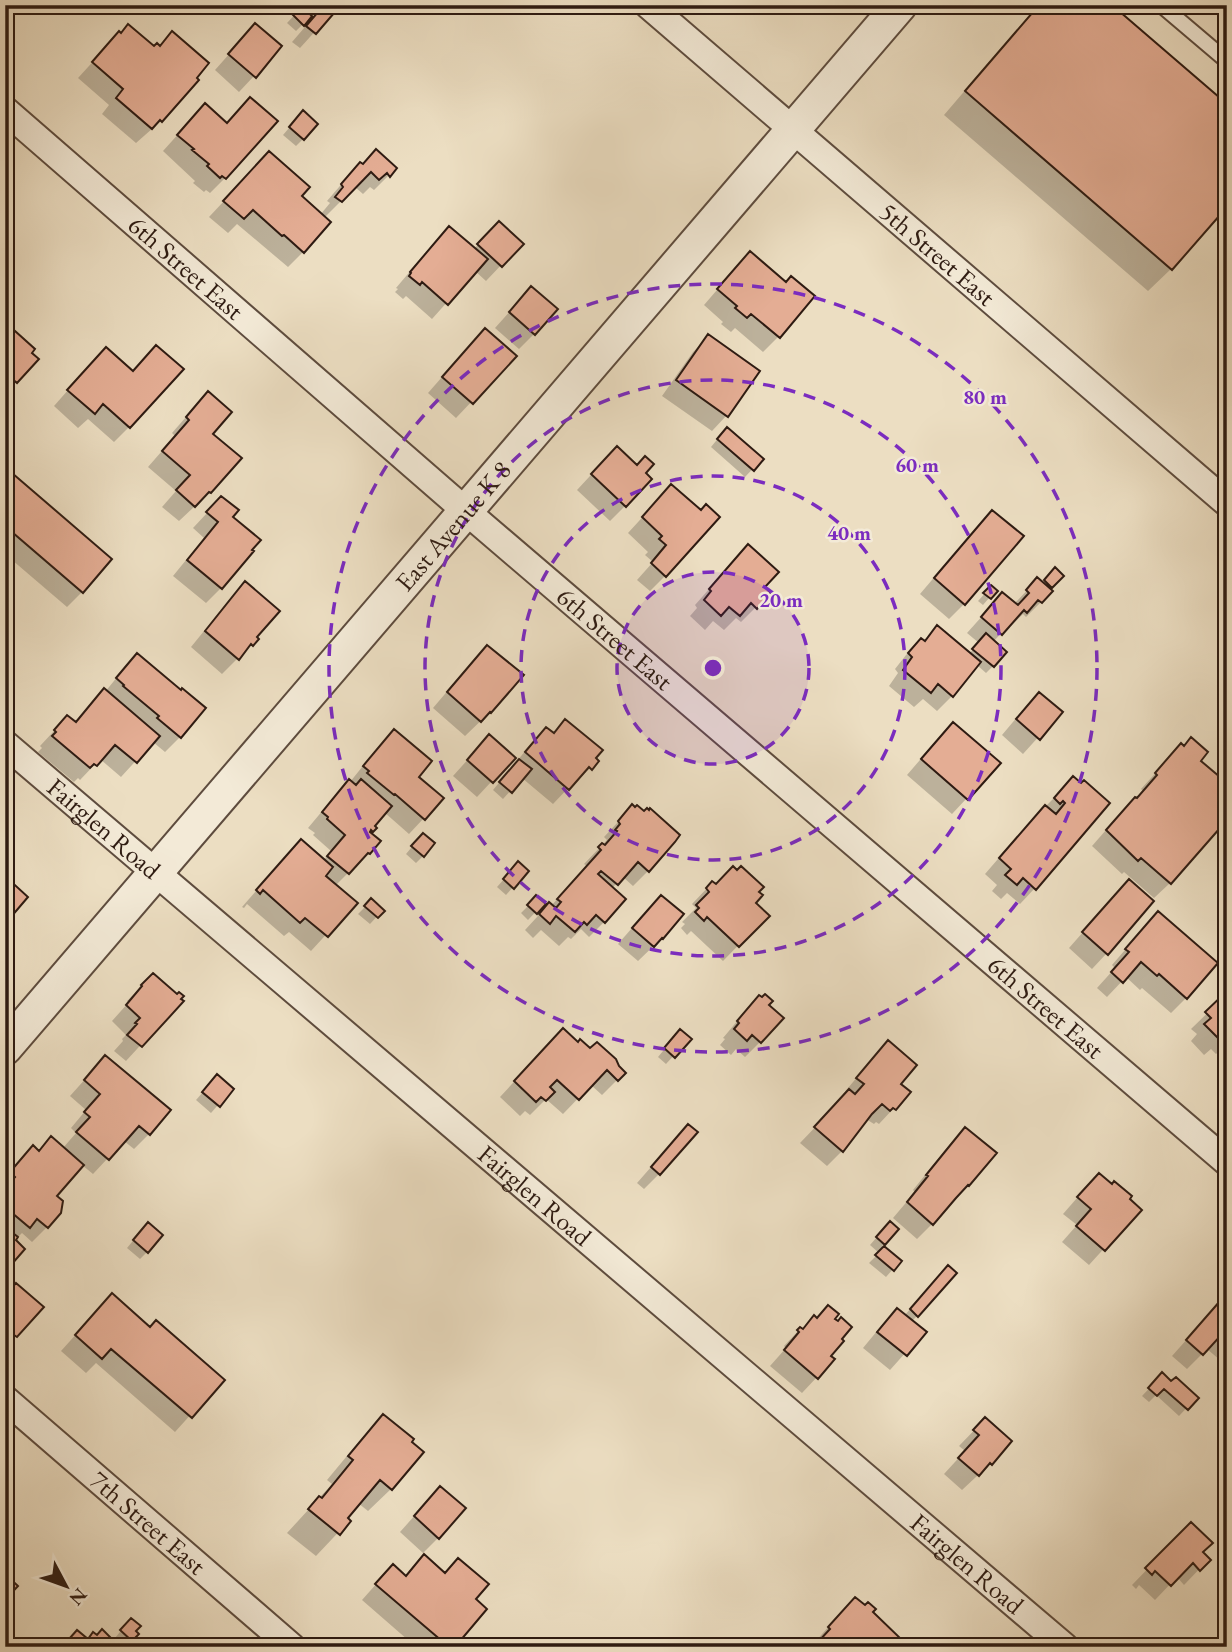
<svg xmlns="http://www.w3.org/2000/svg" width="1232" height="1652" viewBox="0 0 1232 1652" font-family="'EB Garamond',serif">
<style>
.shadow{fill:#0003}
.building{fill:#e4ad94;stroke:#2e1b12;stroke-width:2}
.lines{fill:none;stroke-linecap:round;stroke-linejoin:round}
.service-casing{stroke:#5e4c3e;stroke-width:18}
.minor-casing{stroke:#5e4c3e;stroke-width:30}
.tertiary-casing{stroke:#5e4c3e;stroke-width:37}
.service{stroke:#f3ead7;stroke-width:14}
.minor{stroke:#f3ead7;stroke-width:26}
.tertiary{stroke:#f3ead7;stroke-width:33}
.ring{fill:none;stroke:#7b2cbf;stroke-width:3.5;stroke-dasharray:12 9}
.labels{text-anchor:middle;dominant-baseline:central;stroke-width:5;stroke-linejoin:round;paint-order:stroke}
.street-label{font-size:26px;fill:#2e1b12;stroke:#f3ead7}
.centre{fill:#7b2cbf;stroke:#f3ead7;stroke-width:3.5}
.ring-label{font-size:21px;text-anchor:middle;font-weight:bold;fill:#7b2cbf;stroke:#f3ead7;stroke-width:5;stroke-linejoin:round;paint-order:stroke}
</style>
<rect width="100%" height="100%" fill="#ecdec2"/>
<filter id="stains"><feTurbulence type="fractalNoise" baseFrequency=".00286" numOctaves="4"/><feColorMatrix values="0 0 0 0 .2 0 0 0 0 .09 0 0 0 0 .02 0 0 0 .5 -.17"/></filter>
<radialGradient id="worn" r=".72"><stop offset=".6" stop-color="#630" stop-opacity="0"/><stop offset="1" stop-color="#630" stop-opacity=".3"/></radialGradient>
<path class="shadow" d="M324,5H339L300,48L292,42L311,20L309,18L296,31L287,23L301,8L312,19Z
M1038,5H1109L1171,269L1148,291L944,115Z
M255,25L254,76L239,92L215,70Z
M119,33L196,80L161,121L136,143L102,114L109,105L78,78Z
M296,120L303,139L296,146L283,135Z
M190,121L225,178L210,193L206,190L204,192L193,183L195,181L163,151Z
M376,151L389,175L374,190L370,187L363,194L355,187L324,218L303,252L288,267L237,224L228,233L209,217L254,169L299,197L320,215L330,203L327,201L345,180Z
M499,223L521,244L486,281L475,271L432,319L406,296L403,299L395,292L398,289L396,288L434,243L449,228L474,249Z
M735,269L786,284L812,296L778,337L763,352L735,328L731,332L721,324L723,322L704,305Z
M531,288L534,334L519,349L495,328Z
M5,325L16,382L5,392Z
M708,337L727,415L712,431L662,396L693,352Z
M470,345L515,356L456,418L428,393Z
M91,364L129,427L114,442L88,419L78,428L54,406Z
M193,409L211,434L210,492L179,521L162,507L176,491L148,467L175,436L172,433Z
M720,436L762,459L745,477L711,447Z
M602,463L625,506L610,521L577,490Z
M5,469L82,592L67,607L5,554Z
M671,486L665,576L650,591L637,580L653,562L645,555L648,552L628,533Z
M221,498L251,552L221,588L206,603L173,576L204,538L193,528Z
M992,512L964,604L949,619L920,594L977,527Z
M733,562L762,587L756,607L741,622L736,618L724,630L713,621L705,630L690,616L697,608L695,605Z
M1055,570L1062,576L1049,589L1041,602L1026,617L1023,614L1011,626L1009,625L993,642V666L986,673L977,665L952,696L937,711L923,699L914,707L889,686L898,673L895,669L906,655L921,640L923,642L938,628L969,654L979,643L967,633L1002,594L1014,604L1038,579L1042,583Z
M245,584L255,638L257,639L222,674L191,647L230,599Z
M991,587L995,591L983,605L978,601Z
M137,656L204,708L180,737L165,752L153,742L121,777L100,759L80,780L78,778L74,782L38,752L42,748L40,746L67,717L74,723L89,706L104,691L105,692L122,671Z
M472,662L490,712L465,736L433,708Z
M1024,709L1061,712L1023,754L1002,735Z
M546,729L594,758L590,768L575,783L574,782L553,804L522,778L503,799L493,790L531,744Z
M394,731L416,777L424,818L409,834L384,812L372,826L374,828L369,833L368,853L335,886L355,903L311,951L289,932L284,936L247,904L244,908L242,907L286,857L323,861L331,851L313,835L315,833L308,828L334,797L350,782L379,746Z
M489,736L492,781L477,797L453,776Z
M938,739L967,798L952,814L907,775Z
M1181,745L1199,761L1227,817L1170,883L1154,898L1124,872L1122,874L1092,846L1120,814L1136,800L1143,791L1141,789Z
M1073,779L1081,786L1035,888L1020,904L1007,893L1001,899L992,891L997,885L985,874L1030,822Z
M632,807L648,871L633,886L623,877L611,889L604,922L589,937L581,929L571,939L568,937L559,946L541,930L533,938L525,930L549,904L551,906L587,866L584,864L607,840L604,837Z
M5,820L11,825L5,831Z
M416,842L423,856L416,863L406,854Z
M511,871H527L506,895L497,887Z
M712,883L715,886L754,903L767,916L723,961L691,931L687,935L681,928L685,924L682,922L696,908L692,904Z
M1114,897L1107,953L1092,969L1069,948Z
M536,898L543,904L528,920L521,913Z
M371,901L382,911L370,924L358,914Z
M646,912L662,938L638,961L618,944Z
M1143,929L1186,998L1171,1013L1142,988L1140,990L1126,977L1107,997L1097,988L1115,968L1112,965Z
M145,983L181,1001L126,1061L114,1051L123,1041L122,1039L126,1035L112,1021L129,1002L127,1001Z
M1227,994V1051L1224,1047L1216,1054L1211,1049L1204,1055L1191,1041L1197,1034L1191,1029Z
M767,1005L760,1042L745,1057L736,1049L731,1055L720,1045L725,1039L723,1038L744,1013Z
M673,1039H689L666,1064L658,1057Z
M580,1042L617,1080L602,1095L591,1085L563,1114L546,1099L530,1115L525,1111L520,1116L500,1097L548,1045L578,1044Z
M105,1057L149,1134L134,1149L124,1141L93,1174L82,1165L55,1196L47,1227L32,1242L22,1233L14,1241L5,1269V1178L33,1147L38,1152L51,1139L63,1148L76,1133L71,1128L86,1110L70,1096Z
M873,1058L908,1093L879,1124L876,1122L874,1124L866,1119L842,1151L827,1166L800,1143L845,1096L843,1094Z
M210,1084L218,1105L211,1113L196,1100Z
M966,1129L932,1224L917,1239L893,1218L915,1192L913,1190L950,1144Z
M673,1142L659,1174L644,1189L637,1183Z
M1084,1190L1127,1199L1139,1210L1089,1265L1062,1242L1077,1225L1063,1214Z
M897,1229L882,1246L900,1261L886,1277L869,1263L879,1253L870,1245L883,1230Z
M141,1231L147,1252L140,1259L127,1248Z
M5,1275L11,1280L5,1287Z
M933,1283L917,1316L911,1322L924,1332L890,1370L863,1348L882,1325L897,1310L904,1316Z
M1227,1294V1353L1220,1360L1207,1349L1187,1369L1172,1356Z
M5,1296L16,1336L5,1346Z
M97,1311L149,1329L222,1380L175,1432L96,1363L86,1373L61,1351Z
M833,1319L829,1356L833,1360L802,1393L770,1366L786,1348L784,1346L800,1329L802,1330Z
M1162,1375L1171,1383L1196,1398L1179,1416L1156,1395L1149,1402L1142,1396Z
M384,1416L391,1489L368,1511L358,1503L346,1519L349,1521L316,1556L287,1533L332,1484L327,1480L361,1439Z
M985,1419L991,1463L962,1490L944,1474L965,1451L959,1446Z
M425,1504L438,1538L423,1553L400,1532Z
M1191,1524L1201,1553L1208,1560L1184,1585L1177,1577L1155,1600L1139,1585L1136,1589L1132,1585Z
M424,1557L474,1600L453,1647H416L362,1600L378,1582L405,1577Z
M871,1612L892,1647H814L816,1645L814,1643L840,1614Z
M124,1627L136,1634L124,1647L115,1638Z"/>
<path class="building" d="M324,5H341L316,34L306,26Z
M1039,5H1112L1227,104V207L1172,270L965,91Z
M301,6L312,16L304,26L293,15Z
M255,23L282,46L256,78L228,54Z
M128,24L154,46L157,43L160,46L172,31L209,63L197,78L199,80L162,122L160,120L152,129L116,98L123,89L92,62L119,31L121,33Z
M250,97L278,121L226,179L222,176L220,178L207,166L209,164L192,150L194,149L177,135L205,103L227,123Z
M303,110L318,124L304,140L289,127Z
M376,149L397,168L390,177L387,173L379,180L371,172L342,202L335,197L343,187L341,184L360,162L363,164Z
M269,151L310,187L302,196L331,222L304,253L284,235L282,236L253,210L244,219L223,201Z
M499,221L524,244L502,267L477,244Z
M449,226L488,259L448,305L422,282L420,285L409,276L411,273L410,272Z
M750,251L786,282L791,276L815,296L780,338L751,314L747,318L735,308L737,306L717,289Z
M531,286L558,309L535,335L509,312Z
M5,322L35,349L32,353L39,359L17,383L10,377L5,382Z
M485,328L517,356L473,404L442,377Z
M708,334L760,371L728,417L676,380Z
M156,345L184,369L130,428L103,404L95,414L67,390L106,347L133,371Z
M208,391L232,412L213,434L242,458L211,493L209,492L195,507L176,490L190,475L162,451L189,420L186,417Z
M727,427L764,459L754,471L717,439Z
M617,446L637,465L645,456L654,464L646,473L652,479L626,507L591,474Z
M5,467L112,559L83,593L5,526Z
M671,484L701,510L706,504L720,517L666,577L651,563L666,545L659,539L662,536L642,517Z
M221,496L239,510L233,517L261,540L252,550L254,551L222,589L187,560L218,522L206,512Z
M992,510L1024,536L965,605L934,578Z
M748,544L779,572L765,587L771,593L757,609L751,603L740,616L729,607L721,616L704,600L711,591L709,589Z
M1055,567L1064,576L1052,588L1044,580Z
M1037,577L1053,591L1042,603L1038,600L1027,613L1024,610L1002,635L981,617L1002,592L1018,605L1029,593L1026,590Z
M245,581L280,611L257,637L259,639L253,646L251,644L239,660L205,631Z
M991,585L998,591L991,599L983,593Z
M937,625L981,662L953,697L938,684L931,693L903,670L912,657L908,653L921,638L925,641Z
M986,633L1007,652L994,667L972,649Z
M487,645L524,675L491,713L490,712L481,722L447,692Z
M137,653L181,690L182,688L206,708L181,738L157,718L159,716L123,686L124,685L116,678Z
M104,688L160,736L137,763L115,745L97,766L94,764L90,768L52,736L56,732L54,730L67,715L76,722Z
M1039,692L1063,712L1040,740L1016,719Z
M565,719L603,750L596,758L599,761L592,770L589,767L569,790L525,752L546,727L554,733Z
M953,722L1001,763L968,800L921,759Z
M394,729L432,761L419,777L444,798L425,820L395,794L394,795L367,773L369,771L363,766Z
M489,734L516,758L493,783L467,760Z
M1191,737L1208,752L1201,761L1227,783V820L1171,884L1141,858L1138,861L1106,830L1135,797L1137,798L1157,775L1155,773L1181,743L1184,746Z
M519,759L532,769L512,793L499,782Z
M1073,776L1081,783L1084,780L1110,803L1036,890L1023,878L1017,885L1005,875L1011,869L999,858L1045,805L1056,814L1065,803L1063,801L1060,804L1054,798Z
M349,779L356,785L361,779L392,806L375,826L377,828L373,832L371,830L370,832L381,841L370,854L368,853L349,874L327,856L345,835L327,819L328,817L322,812Z
M632,804L635,807L637,805L644,811L647,808L649,810L650,808L680,835L675,842L649,872L638,862L618,885L601,871L598,874L626,899L605,923L596,915L587,925L584,922L575,932L556,916L550,924L539,914L549,902L556,908L561,902L557,899L601,850L598,847L602,843L605,845L617,831L615,830L620,824L618,821Z
M423,833L435,843L424,857L411,846Z
M301,839L333,867L326,876L358,903L328,937L305,918L300,923L263,890L260,894L256,890Z
M518,861L529,871L514,889L503,879Z
M5,862L13,868L6,877L28,897L5,924Z
M733,866L737,870L741,866L764,887L759,892L763,895L756,903L770,916L739,947L707,917L704,921L695,912L699,908L696,905L709,892L706,888L712,881L716,884Z
M1129,879L1154,901L1108,955L1082,932Z
M536,895L546,904L537,914L527,905Z
M661,895L684,914L663,939L662,938L654,947L632,928Z
M371,898L385,911L378,918L364,906Z
M1158,911L1218,963L1187,999L1159,974L1157,976L1141,962L1123,983L1111,972L1129,952L1125,949Z
M153,973L177,994L179,992L184,996L181,999L184,1001L142,1047L127,1035L137,1024L135,1023L140,1018L126,1005L142,986L141,985Z
M1227,991V1035L1221,1041L1204,1024L1211,1018L1205,1012Z
M765,994L773,1001L769,1005L784,1018L761,1043L752,1035L747,1041L734,1029L739,1023L737,1021L759,995L762,997Z
M563,1028L578,1042L580,1039L590,1048L597,1042L616,1059L619,1066L626,1073L618,1081L607,1070L579,1100L557,1080L550,1087L555,1092L546,1101L541,1097L536,1102L514,1081Z
M680,1029L692,1039L675,1058L664,1048Z
M888,1040L917,1065L901,1084L911,1092L896,1110L893,1108L890,1111L882,1104L872,1114L843,1152L814,1127L849,1089L855,1094L864,1084L856,1078Z
M105,1055L171,1110L150,1135L139,1126L109,1160L76,1132L90,1117L84,1112L100,1094L84,1080Z
M217,1074L234,1089L220,1107L202,1092Z
M688,1124L698,1132L660,1175L651,1167Z
M965,1127L997,1153L969,1186L968,1185L956,1198L933,1225L907,1202L928,1176L926,1175Z
M51,1136L84,1165L57,1196L63,1201L61,1213L48,1228L37,1219L30,1228L5,1207V1189L15,1177L10,1172L33,1145L39,1151Z
M1099,1173L1112,1184L1114,1181L1132,1196L1130,1199L1142,1210L1105,1251L1076,1226L1091,1209L1077,1197Z
M890,1221L899,1229L885,1245L876,1237Z
M148,1222L163,1235L148,1253L133,1240Z
M5,1227L18,1237L16,1240L25,1249L5,1272Z
M884,1246L902,1261L894,1271L875,1255Z
M948,1265L957,1273L918,1317L910,1309Z
M16,1283L44,1307L17,1337L5,1329V1295Z
M112,1293L150,1327L156,1320L225,1380L192,1418L111,1349L102,1359L75,1335Z
M1227,1293V1338L1222,1334L1203,1355L1186,1340Z
M828,1305L839,1314L835,1319L838,1321L841,1317L852,1327L842,1339L844,1341L831,1356L835,1359L818,1379L784,1350L799,1332L797,1330L800,1327L803,1329L814,1315L817,1318Z
M897,1308L927,1332L907,1356L877,1332Z
M1162,1372L1171,1381L1176,1377L1199,1398L1188,1410L1164,1389L1157,1396L1148,1388Z
M383,1414L414,1439L412,1442L424,1452L392,1490L380,1480L348,1518L351,1521L340,1535L308,1509L319,1496L322,1498L353,1460L348,1456Z
M985,1417L1012,1441L992,1465L990,1463L979,1476L958,1458L979,1435L973,1430Z
M440,1486L466,1508L439,1539L414,1516Z
M1191,1522L1213,1543L1203,1552L1211,1560L1200,1571L1193,1563L1171,1586L1155,1571L1152,1575L1145,1568Z
M424,1554L445,1573L458,1558L489,1584L476,1599L487,1609L455,1647H449L375,1584L393,1564L406,1576Z
M5,1574L18,1586L5,1600Z
M855,1597L865,1605L868,1602L876,1609L873,1612L901,1639L894,1647H823L818,1642L830,1629L828,1627Z
M131,1618L141,1626L136,1631L139,1634L132,1641L120,1630Z
M102,1629L110,1637L105,1643L109,1647H62L77,1630L88,1639L93,1632L97,1635Z"/>
<g class="lines">
<defs>
<path id="service" d="M1161,5L1227,61"/>
<g id="minor">
<path id="s1" d="M648,5L1227,503"/>
<path id="s2" d="M5,110L467,512L1227,1162"/>
<path id="s3" d="M5,744L1065,1647"/>
<path id="s4" d="M5,1399L292,1647"/>
</g>
<g id="tertiary">
<path id="s5" d="M5,1048L900,5"/>
</g>
</defs>
<use href="#service" class="service-casing"/>
<use href="#minor" class="minor-casing"/>
<use href="#tertiary" class="tertiary-casing"/>
<use href="#service" class="service"/>
<use href="#minor" class="minor"/>
<use href="#tertiary" class="tertiary"/>
</g>
<circle cx="713" cy="668" r="96" fill="#7b2cbf" fill-opacity=".12"/>
<g class="ring">
<circle cx="713" cy="668" r="96"/>
<circle cx="713" cy="668" r="192"/>
<circle cx="713" cy="668" r="288"/>
<circle cx="713" cy="668" r="384"/>
</g>
<g class="labels">
<g class="street-label">
<text stroke="none"><textPath href="#s1" startOffset="382">5th Street East</textPath></text>
<text stroke="none"><textPath href="#s2" startOffset="240">6th Street East</textPath></text>
<text stroke="none"><textPath href="#s5" startOffset="688">East Avenue K 8</textPath></text>
<text stroke="none"><textPath href="#s2" startOffset="807">6th Street East</textPath></text>
<text stroke="none"><textPath href="#s3" startOffset="130">Fairglen Road</textPath></text>
<text stroke="none"><textPath href="#s2" startOffset="1374">6th Street East</textPath></text>
<text stroke="none"><textPath href="#s3" startOffset="696">Fairglen Road</textPath></text>
<text stroke="none"><textPath href="#s4" startOffset="189">7th Street East</textPath></text>
<text stroke="none"><textPath href="#s3" startOffset="1264">Fairglen Road</textPath></text>
</g>
</g>
<circle cx="713" cy="668" r="10" class="centre"/>
<g class="ring-label">
<text x="985" y="404">80 m</text>
<text x="917" y="472">60 m</text>
<text x="849" y="540">40 m</text>
<text x="781" y="607">20 m</text>
</g>
<rect width="1232" height="1652" fill="none" stroke="#ecdec2" stroke-width="28"/>
<rect x="7" y="7" width="1218" height="1638" fill="none" stroke="#2e1b12" stroke-width="3.5"/>
<rect x="14" y="14" width="1204" height="1624" fill="none" stroke="#2e1b12" stroke-width="2"/>
<g transform="translate(66 1586) rotate(131)" stroke="#f3ead7" stroke-width="5" paint-order="stroke">
<path d="M0-5L12 26L0 18L-12 26Z" fill="#2e1b12"/>
<text y="-10" font-size="19" font-weight="bold" text-anchor="middle" fill="#2e1b12">N</text>
</g>
<rect width="100%" height="100%" filter="url(#stains)"/>
<rect width="100%" height="100%" fill="url(#worn)"/>
</svg>
